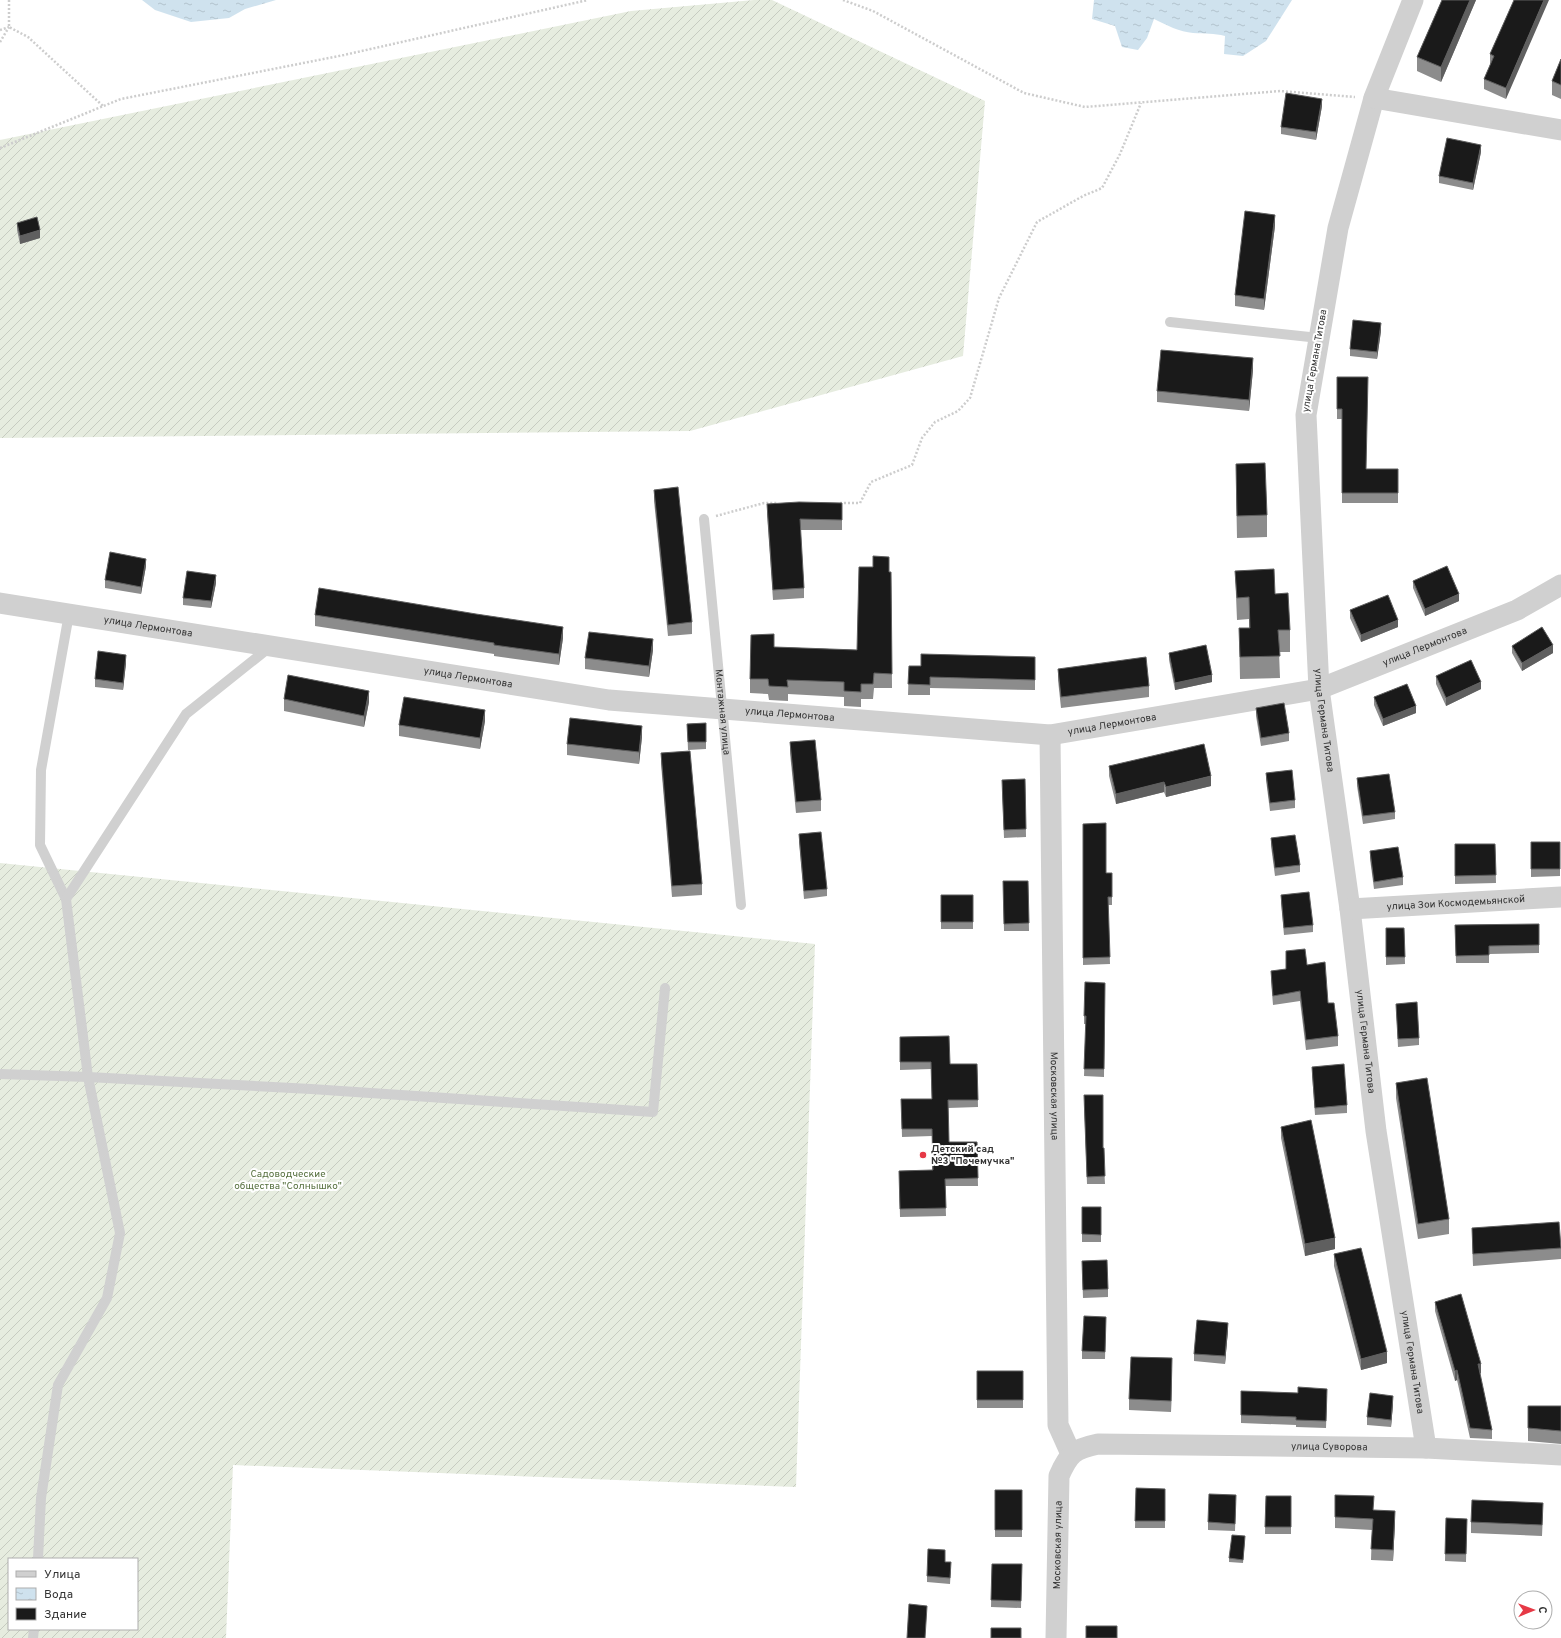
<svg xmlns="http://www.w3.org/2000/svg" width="1561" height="1638" viewBox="0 0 1561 1638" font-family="Overpass,sans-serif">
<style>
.garden{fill:url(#garden-furrows);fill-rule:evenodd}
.water{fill:url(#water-ripples)}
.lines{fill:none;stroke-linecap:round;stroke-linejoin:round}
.path{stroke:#cdcdcd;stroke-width:2.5;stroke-dasharray:2 2;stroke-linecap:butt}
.lane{stroke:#d0d0d0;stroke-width:10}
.street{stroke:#d0d0d0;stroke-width:21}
.wall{fill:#8c8c8c}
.shaded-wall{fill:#5f5f5f}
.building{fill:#1a1a1a;stroke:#5f5f5f}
.poi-dot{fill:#e63946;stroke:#fff;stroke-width:1.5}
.labels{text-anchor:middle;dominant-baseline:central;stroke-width:4;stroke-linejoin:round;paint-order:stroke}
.street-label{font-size:10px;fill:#333;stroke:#fff}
.poi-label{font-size:10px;font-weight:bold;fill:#333;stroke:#fff;text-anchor:start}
.park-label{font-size:10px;fill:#56703f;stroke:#fff}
</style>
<defs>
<pattern id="garden-furrows" width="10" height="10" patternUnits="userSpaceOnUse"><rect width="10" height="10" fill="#e6ecdf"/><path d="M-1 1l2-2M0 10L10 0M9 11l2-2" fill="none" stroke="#c6cbc0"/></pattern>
<pattern id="water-ripples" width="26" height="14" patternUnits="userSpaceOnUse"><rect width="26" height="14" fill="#cfe2ee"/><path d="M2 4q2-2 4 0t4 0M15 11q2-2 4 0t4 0" fill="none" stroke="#b2c2cd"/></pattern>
</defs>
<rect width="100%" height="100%" fill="#fff"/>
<path class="garden" d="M754,0H772L985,101L963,356L690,431L0,438V140L631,11Z
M0,863L815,944L796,1487L233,1465L226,1638H0ZM9,1559H137V1629H9Z"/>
<path class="water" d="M142,0H276L245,9L229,18L191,22L155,10Z
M1094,0H1292L1266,41L1243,56L1224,54L1225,36C1214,33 1205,34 1193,33C1180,32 1166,25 1154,19L1147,38L1138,50L1122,47L1115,26L1092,19Z"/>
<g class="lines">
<path class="path" d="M9,0V27L28,37L103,106
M843,0L873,11L1024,93L1085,107L1280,91L1355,97
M0,30L9,27
M0,42L9,27
M0,148L121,99L344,55L588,0
M840,503H860L871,482L912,465L922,438L935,422L958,411L970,398L999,298L1037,222L1083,196L1102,188L1120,154L1141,103
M716,516L764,503H777"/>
<g class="lane">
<path d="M1170,322L1319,338"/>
<path id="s1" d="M704,519L741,905"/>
<path d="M66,899L40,845L41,770L69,614"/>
<path d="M0,1074L88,1077L66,899L186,714L270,647"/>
<path d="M38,1559L41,1498L58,1385L107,1298L120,1233L88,1077L311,1089L653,1112L665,988"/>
<path d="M33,1638L34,1629"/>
</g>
<g class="street">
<path id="s2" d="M1413,0L1374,98L1338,228L1306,415L1319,689L1350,909L1376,1131L1426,1448"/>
<path d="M1374,98L1561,130"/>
<path id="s3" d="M0,603L609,700L1050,735L1319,689L1517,610L1561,585"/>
<path id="s4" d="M1050,735L1058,1425L1071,1454"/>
<path id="s5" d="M1350,909L1561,897"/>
<path id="s6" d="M1056,1638L1059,1476C1069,1453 1074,1449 1098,1444L1426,1448L1561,1455"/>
</g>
</g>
<path class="wall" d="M1442,0H1476L1441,82L1417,71V57Z
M1514,0L1506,99L1484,89V79L1490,65V54Z
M1561,59V99L1552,95V81Z
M1322,106L1316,140L1281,134V127Z
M1481,152L1473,190L1439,183V176Z
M17,223L40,238L20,244L17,230Z
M1275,226L1264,310L1235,306V295Z
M1381,331L1377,359L1350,356V349Z
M1253,370L1249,411L1157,402V391Z
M1337,377L1366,469H1398V503H1342V419H1337Z
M1236,464L1267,515V537L1237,538L1236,486Z
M654,490L692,622V634L668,636L654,501Z
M842,503V530H800L804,588V598L773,600L767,514V504Z
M146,566L141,594L105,588V580Z
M1235,571L1275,594L1290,630V652H1279L1280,678L1240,679L1239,628H1249V619L1237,620Z
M889,572H891L892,688H874L873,699H861V707L844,706V697L788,694V701L769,700L768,694L750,693V679L774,647L857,650Z
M1413,581L1459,601L1425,616L1413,588Z
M216,583L211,608L183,605V598Z
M1350,610L1398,627L1361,642L1350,618Z
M315,615L563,638L559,665L494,656V654L315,626Z
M1512,646L1553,653L1522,671L1512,653Z
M653,650L649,677L585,669V658Z
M1169,653L1212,682L1175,690L1169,660Z
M1035,657V690L930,688V695H908L909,666H921Z
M126,663L123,690L95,687V679Z
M1058,669L1149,686V697L1061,708L1058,680Z
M1436,676L1481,689L1446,706L1436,684Z
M1374,697L1416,713L1383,726L1374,705Z
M284,699L369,702L364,727L284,711Z
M1256,708L1289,733V741L1261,746L1256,716Z
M485,721L480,749L399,736V725Z
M706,723V749L688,750L687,724Z
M642,737L639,764L567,755V744Z
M790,742L821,800V811L796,813L790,753Z
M661,753L702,884V895L672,897L661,764Z
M1109,766L1211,786L1166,797L1164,792L1116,804L1109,776Z
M1266,773L1295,800V808L1270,811L1266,780Z
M1357,778L1395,812V819L1363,824L1357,786Z
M1025,779L1026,837L1004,838L1002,788Z
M1083,824L1106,873H1112V905H1108L1110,964L1083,965Z
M799,834L827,889V896L804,899L799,842Z
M1271,838L1300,865V872L1275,876L1271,846Z
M1531,842H1560V876L1531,877Z
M1455,844H1495L1496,883L1455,884Z
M1370,851L1403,877V885L1374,889L1370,859Z
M1003,881H1028L1029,931H1004Z
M941,895H973V929H941Z
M1281,895L1313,925V932L1284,935L1281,903Z
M1539,924V953L1489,954V963H1456L1455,925Z
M1386,928H1404L1405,964L1386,965Z
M1307,965L1328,1003L1338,1036V1046L1306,1050L1300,1001L1273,1005L1271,981V971L1286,970Z
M1105,983L1104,1077L1084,1076L1086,1024H1084V1016Z
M1396,1004L1419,1038V1045L1398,1047Z
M900,1037L950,1064H977L978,1107L948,1108L949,1142H977L978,1186H945L946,1216L900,1217L899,1171L932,1170V1136L902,1137L901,1099H932L931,1069L900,1070Z
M1312,1067L1347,1105V1113L1315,1115L1312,1074Z
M1396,1083L1449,1219V1234L1418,1239L1396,1098Z
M1084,1102L1103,1148L1105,1184H1087Z
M1281,1127L1335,1249L1305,1256L1281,1138Z
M1082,1207H1101V1242H1082Z
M1472,1228L1561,1248V1259L1473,1266L1472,1240Z
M1334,1254L1387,1363L1361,1370L1334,1266Z
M1082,1268L1108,1289V1297L1083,1298Z
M1435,1302L1481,1373L1480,1374L1492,1430V1439L1470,1438L1457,1380L1455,1381L1435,1311Z
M1106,1317L1105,1359H1082V1351Z
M1228,1330L1225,1364L1194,1361V1354Z
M1172,1369L1171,1412L1129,1410V1399Z
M977,1371H1023V1408H977Z
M1241,1391L1327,1396L1326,1428L1296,1427V1425L1241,1423Z
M1393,1404L1391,1427L1367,1425V1417Z
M1528,1406H1561V1444L1528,1441Z
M1136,1488L1165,1489V1528H1135Z
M995,1490H1022V1537H995Z
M1266,1496H1291V1534H1265Z
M1236,1502L1235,1531L1208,1530V1522Z
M1374,1510L1395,1522L1393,1561L1371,1560L1372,1530L1335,1528V1517Z
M1543,1514L1542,1536L1471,1533V1522Z
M1446,1518L1467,1519L1466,1562L1445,1561Z
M1245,1540L1243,1563L1229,1562V1558Z
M945,1562L951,1568L950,1584L927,1582V1576Z
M992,1564H1022L1021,1608L991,1607Z"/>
<path class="shaded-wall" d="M1470,0H1476L1441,82V67Z
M1544,0H1549L1506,99V88Z
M1322,99V106L1316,140V132Z
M1481,145V152L1473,190V183Z
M1275,215V226L1264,310V299Z
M40,230V238L20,244V236Z
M1381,323V331L1377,359V352Z
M1253,358V370L1249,411V400Z
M146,559V566L141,594V587Z
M216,575V583L211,608V601Z
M1459,594V601L1425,616V609Z
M1398,620V627L1361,642V635Z
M563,627V638L559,665V654Z
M653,639V650L649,677V666Z
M1553,645V653L1522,671V663Z
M126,655V663L123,690V683Z
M1212,675V682L1175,690V683Z
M1481,682V689L1446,706V698Z
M369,691V702L364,727V716Z
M1416,706V713L1383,726V719Z
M485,710V721L480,749V738Z
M642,726V737L639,764V752Z
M1211,776V786L1166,797V787Z
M1164,782V792L1116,804V794Z
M1335,1238V1249L1305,1256V1244Z
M1228,1323V1330L1225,1364V1356Z
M1387,1352V1363L1361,1370V1359Z
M1172,1358V1369L1171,1412V1401Z
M1478,1364H1481V1373L1478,1374Z
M1457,1370V1380L1455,1381V1371Z
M1393,1396V1404L1391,1427V1420Z
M1395,1511V1522L1393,1561V1550Z"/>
<path class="building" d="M1442,0H1470L1441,67L1417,57Z
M1514,0H1544L1506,88L1484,79L1494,56L1490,54Z
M1561,59V85L1552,81Z
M1286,93L1322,99L1316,132L1281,127Z
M1447,138L1481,145L1473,183L1439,176Z
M1245,211L1275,215L1264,299L1235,295Z
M37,217L40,230L20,236L17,223Z
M1353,320L1381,323L1377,352L1350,349Z
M1161,350L1253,358L1249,400L1157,391Z
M1337,377H1368L1366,469H1398V493H1342V409H1337Z
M1265,463L1267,515L1237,516L1236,464Z
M678,487L692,622L668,625L654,490Z
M799,502L842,503V520L800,519L804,588L773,590L767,504Z
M110,552L146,559L141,587L105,580Z
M873,556L889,557V572H891L892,674L874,673L873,684H861V692L844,691V682L787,680L788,687L769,686L768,679H750L751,635L774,634V647L857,650L859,567H873Z
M1447,566L1459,594L1425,609L1413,581Z
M1274,569L1275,594L1288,593L1290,630H1278L1280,656L1240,657L1239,628H1250L1249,597L1237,598L1235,571Z
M187,571L216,575L211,601L183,598Z
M319,588L476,614L563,627L559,654L494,645V643L315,615Z
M1388,595L1398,620L1361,635L1350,610Z
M1542,627L1553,645L1522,663L1512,646Z
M589,632L653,639L649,666L585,658Z
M1206,645L1212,675L1175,683L1169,653Z
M98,651L126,655L123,683L95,679Z
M921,654L1035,657V680L930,677V685L908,684L909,666H921Z
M1146,657L1149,686L1061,697L1058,669Z
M1471,660L1481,682L1446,698L1436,676Z
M288,675L369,691L364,716L284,699Z
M1407,684L1416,706L1383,719L1374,697Z
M404,697L485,710L480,738L399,725Z
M1284,703L1289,733L1261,738L1256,708Z
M570,718L642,726L639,752L567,744Z
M706,723V742H688L687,724Z
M815,740L821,800L796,802L790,742Z
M1204,744L1211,776L1166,787L1164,782L1116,794L1109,766Z
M690,751L702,884L672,886L661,753Z
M1292,770L1295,800L1270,803L1266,773Z
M1389,774L1395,812L1363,816L1357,778Z
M1025,779L1026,829L1004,830L1002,780Z
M1106,823V873H1112V897H1108L1110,957L1083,958V824Z
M821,832L827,889L804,891L799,834Z
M1295,835L1300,865L1275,868L1271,838Z
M1531,842H1560V869H1531Z
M1455,844H1495L1496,875L1455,876Z
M1398,847L1403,877L1374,882L1370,851Z
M1003,881H1028L1029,923L1004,924Z
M1309,892L1313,925L1284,928L1281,895Z
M941,895H973V922H941Z
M1539,924V945L1489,946V955L1456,956L1455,925Z
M1386,928H1404L1405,957H1386Z
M1305,949L1307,965L1325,962L1328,1003H1334L1338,1036L1306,1040L1300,991L1273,996L1271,971L1286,969V951Z
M1085,982L1105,983L1104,1069H1084L1086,1016H1084Z
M1417,1002L1419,1038L1398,1039L1396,1004Z
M949,1036L950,1064H977L978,1100H948L949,1142H977L978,1178L945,1179L946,1208L900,1209L899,1171L933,1170L932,1129H902L901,1099H932L931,1062H900V1037Z
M1344,1064L1347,1105L1315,1108L1312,1067Z
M1427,1078L1449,1219L1418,1224L1396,1083Z
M1084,1095H1103V1148H1104L1105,1176L1087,1177Z
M1311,1120L1335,1238L1305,1244L1281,1127Z
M1082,1207H1101V1235L1082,1234Z
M1559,1222L1561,1248L1473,1254L1472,1228Z
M1361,1248L1387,1352L1361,1359L1334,1254Z
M1107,1260L1108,1289L1083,1290L1082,1261Z
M1461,1294L1481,1364H1478L1492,1430L1470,1428L1457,1370L1455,1371L1435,1302Z
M1084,1316L1106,1317L1105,1352L1082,1351Z
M1197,1320L1228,1323L1225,1356L1194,1354Z
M1131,1357L1172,1358L1171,1401L1129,1399Z
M977,1371H1023V1400H977Z
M1298,1387L1327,1389L1326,1421L1296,1420V1417L1241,1415V1391L1298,1393Z
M1370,1393L1393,1396L1391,1420L1367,1417Z
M1528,1406H1561V1431L1528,1428Z
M1136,1488L1165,1489V1521H1135Z
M995,1490H1022V1530H995Z
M1209,1494L1236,1495L1235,1524L1208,1522Z
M1335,1495L1374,1496L1373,1510L1395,1511L1393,1550L1371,1549L1373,1519L1335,1517Z
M1266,1496H1291V1527H1265Z
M1472,1500L1543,1503L1542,1525L1471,1522Z
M1446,1518L1467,1519L1466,1554H1445Z
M1232,1535L1245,1536L1243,1560L1229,1558Z
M928,1549L945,1550V1562H951L950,1578L927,1576Z
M992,1564H1022L1021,1601L991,1600Z
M909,1604L927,1606L925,1638H907Z
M1086,1626H1117V1638H1086Z
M991,1628H1021V1638H991Z"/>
<circle class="poi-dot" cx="923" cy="1155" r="4"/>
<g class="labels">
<g class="street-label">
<text transform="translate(1315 361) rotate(-80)">улица Германа Титова</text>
<text stroke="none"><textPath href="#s3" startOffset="150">улица Лермонтова</textPath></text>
<text stroke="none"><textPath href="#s3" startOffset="1446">улица Лермонтова</textPath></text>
<text stroke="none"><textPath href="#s3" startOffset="474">улица Лермонтова</textPath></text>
<text stroke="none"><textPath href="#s1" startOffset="194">Монтажная улица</textPath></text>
<text stroke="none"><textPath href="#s3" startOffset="798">улица Лермонтова</textPath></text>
<text stroke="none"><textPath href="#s2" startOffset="736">улица Германа Титова</textPath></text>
<text stroke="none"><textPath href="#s3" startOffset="1122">улица Лермонтова</textPath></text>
<text stroke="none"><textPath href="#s5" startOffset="106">улица Зои Космодемьянской</textPath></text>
<text stroke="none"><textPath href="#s2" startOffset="1060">улица Германа Титова</textPath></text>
<text stroke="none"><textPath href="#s4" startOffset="361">Московская улица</textPath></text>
<text stroke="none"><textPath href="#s2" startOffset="1384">улица Германа Титова</textPath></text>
<text stroke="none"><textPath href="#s6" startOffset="447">улица Суворова</textPath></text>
<text stroke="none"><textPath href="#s6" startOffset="93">Московская улица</textPath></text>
</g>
<g class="poi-label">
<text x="931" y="1149">Детский сад<tspan x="931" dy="12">№3 "Почемучка"</tspan></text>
</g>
<g class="park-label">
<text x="288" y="1174">Садоводческие<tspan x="288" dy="12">общества "Солнышко"</tspan></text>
</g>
</g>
<rect x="8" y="1558" width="130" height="72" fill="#ffffff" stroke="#adadad"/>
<rect x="16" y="1571" width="20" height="6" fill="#d0d0d0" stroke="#adadad"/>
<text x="44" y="1578" font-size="12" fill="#333333">Улица</text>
<rect x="16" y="1588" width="20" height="12" fill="url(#water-ripples)" stroke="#adadad"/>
<text x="44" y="1598" font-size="12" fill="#333333">Вода</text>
<rect x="16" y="1608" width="20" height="12" fill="#1a1a1a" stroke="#adadad"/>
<text x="44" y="1618" font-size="12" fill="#333333">Здание</text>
<g transform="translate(1533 1610) rotate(89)"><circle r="19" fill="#ffffff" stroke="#adadad"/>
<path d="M0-3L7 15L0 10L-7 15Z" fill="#e63946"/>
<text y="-6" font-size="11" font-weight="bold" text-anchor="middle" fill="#333333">С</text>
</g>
</svg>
